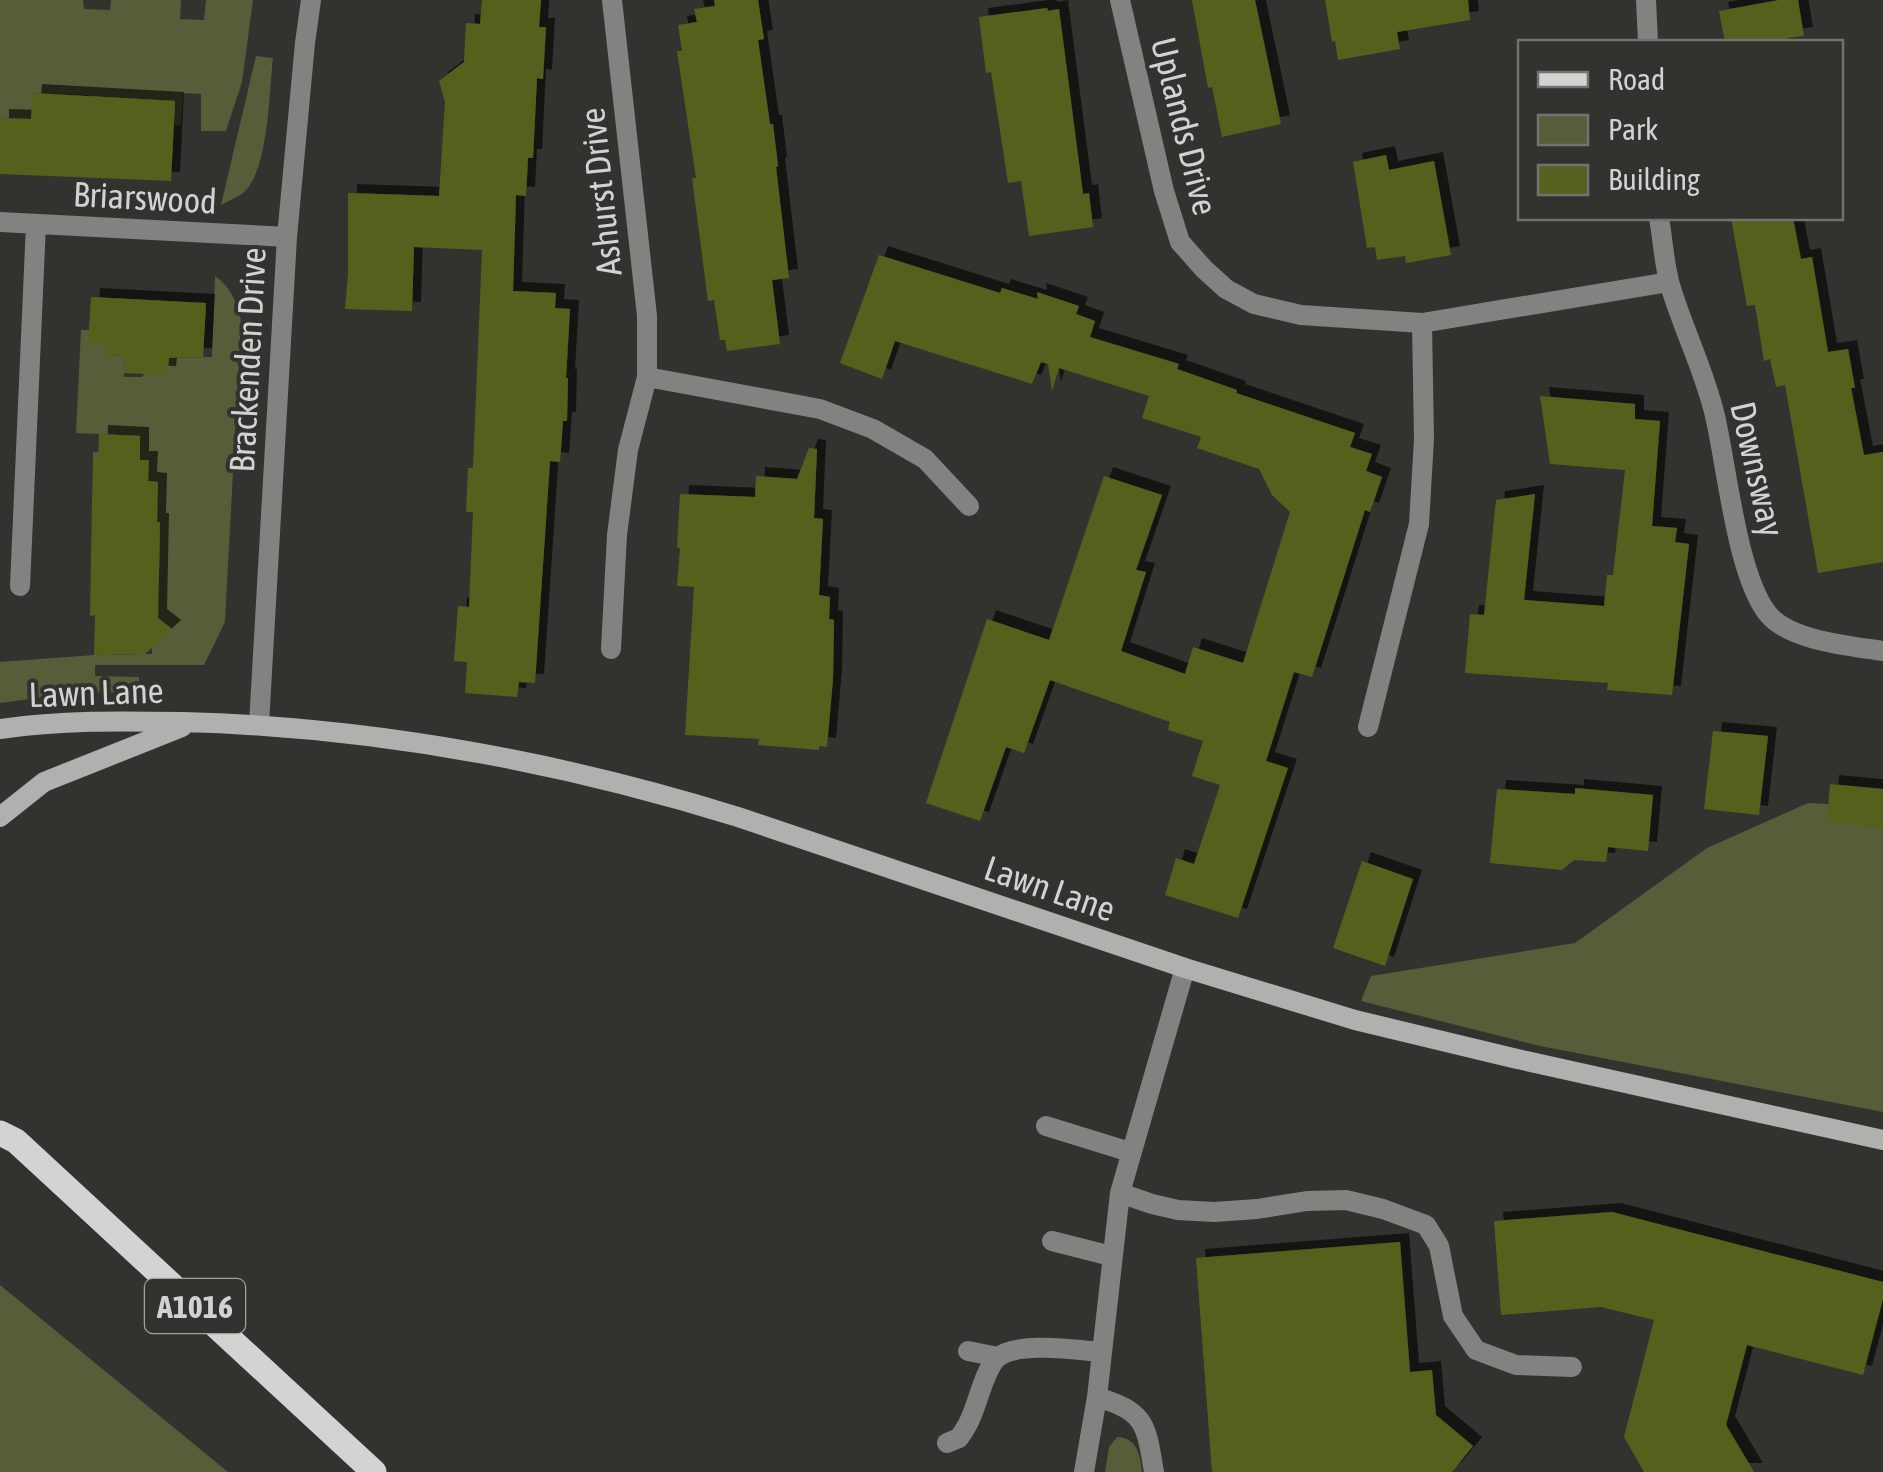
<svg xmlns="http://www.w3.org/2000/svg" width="1883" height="1472" viewBox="0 0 1883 1472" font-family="'Asap Condensed',sans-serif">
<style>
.green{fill:#565e39}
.building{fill:#54611f;filter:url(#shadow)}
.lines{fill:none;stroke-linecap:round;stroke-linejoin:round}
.lane{stroke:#828381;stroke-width:20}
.street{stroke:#828381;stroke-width:20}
.secondary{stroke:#b0b0ae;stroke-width:20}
.primary{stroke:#d3d4d1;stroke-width:25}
.labels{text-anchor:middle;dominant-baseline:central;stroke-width:8;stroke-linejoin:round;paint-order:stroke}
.shield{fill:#32322f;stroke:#a2a2a0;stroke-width:2.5}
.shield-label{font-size:32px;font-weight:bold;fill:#d2d2d0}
.street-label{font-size:35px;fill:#d2d2d0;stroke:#32322f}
</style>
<defs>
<filter id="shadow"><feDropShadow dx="9" dy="-9" stdDeviation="0" flood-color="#0009"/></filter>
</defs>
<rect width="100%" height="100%" fill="#32322f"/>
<path class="green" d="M0,0H83L84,9L110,10L111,0H181L180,19L204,20L206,0H253L242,82L226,131H201V94L183,93L181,125L174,126V121L164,120L87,123L88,95L34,93L31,119L0,118Z
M256,56L273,58C269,91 269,173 242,194C236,198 228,201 221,205Z
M215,276C231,287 237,303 241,321L225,622L204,665H95V676L139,677V692L74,693L0,703V662L94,655L152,654V639L166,634V624L160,620L154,619L159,606V584L155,583L160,523L157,522L158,482L148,481L149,461L93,459V452L140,454V436L76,433L81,330H89L107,346V355L125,356L124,377H142L144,374L169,358L212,357Z
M1808,803L1883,807V1112L1540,1046L1361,1001L1371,976L1575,943L1707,848Z
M0,1285L228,1472H0Z
M1117,1437C1137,1438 1140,1454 1142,1472H1105L1109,1447Z"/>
<path class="building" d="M482,0H541L539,27H546L543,79L537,78L533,158H528L526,196L516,195L513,291L556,293L555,308L570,309L566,378H568L567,421H563L560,462L550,461L535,683L519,682L517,697L465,693L467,662L454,661L458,606L469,607L473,512H466L468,468H473L482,250L414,247L412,311L345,309L348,274V193L439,196L445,102L439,81L464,62L466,23L480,24Z
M714,0H758L764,39L758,40L770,124H773L778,166L776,167L789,278L772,280L780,344L727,351L725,340H720L714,300L708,301L692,178H696L677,51H682L678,25L697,22L694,9L715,6Z
M1192,0H1255L1281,124L1222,137L1212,87L1208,88Z
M1325,0H1468L1470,20L1397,32L1400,49L1338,60L1335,41L1332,42Z
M1779,0H1798L1804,36L1787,38L1788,42H1725L1719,11Z
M1047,8L1048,11L1059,9L1083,194L1089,193L1093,227L1029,236L1021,181L1008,183L991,72L986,73L979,17Z
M33,93L175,101L171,181L0,174V118L31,119Z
M1386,155L1389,170L1434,161L1451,255L1406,263L1405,256L1377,260L1375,247L1367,248L1353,162Z
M1731,218H1793L1801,259L1812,257L1828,352L1848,349L1855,388H1851L1864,455L1883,452V562L1818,573L1785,385L1776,387L1770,359L1764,361L1755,305L1747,306Z
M879,255L1000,293L1002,288L1038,299L1037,292L1079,306L1076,314L1095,321L1090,337L1179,364L1177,369L1237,390L1236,393L1355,433L1350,447L1372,454L1366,471L1382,477L1370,512L1365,510L1312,677L1294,672L1266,761L1288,768L1238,918L1165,895L1176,858L1194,864L1220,785L1192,776L1203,741L1168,730L1170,722L1050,680L1024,753L1006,747L980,821L926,803L987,619L1049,640L1104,476L1162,495L1136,570L1146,572L1121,651L1185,674L1193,647L1243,663L1290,512L1272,495L1259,469L1197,448L1201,437L1142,418L1149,396L1059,368L1052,391L1048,364L1041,362L1032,384L895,341L882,379L840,363Z
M91,297L206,303L203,357L169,358L167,375L124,373L125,356L106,355L107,346L88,345Z
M1540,396L1635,404V419L1660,421L1652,526L1677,528L1675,542L1689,544L1672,695L1607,690L1608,683L1465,673L1470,614L1484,615L1496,500L1535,494L1524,600L1604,606L1607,575H1613L1625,470L1550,464Z
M99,434L140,436V460H149L148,481L158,482L157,522H160L158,618L172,629L145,654L94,655L95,615L90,616L92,503L93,459H98Z
M809,448L817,449L814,518L823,519L819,595L830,597L829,619L834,620L833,679L827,747L819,746V750L758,745L759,739L685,735L694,587L677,586L680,548H677L680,494L755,497L756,476L797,479Z
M1713,731L1768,736L1759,815L1704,809Z
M1830,784L1883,789V828L1827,822Z
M1575,788L1653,795L1648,851L1608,847L1606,862L1574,860L1562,870L1490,863L1497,789L1575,794Z
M1362,861L1413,879L1385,966L1333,948Z
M1612,1212L1883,1282V1299L1863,1375L1747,1345L1726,1425L1754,1472H1644L1624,1437L1654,1320L1601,1307L1501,1315L1494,1221Z
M1400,1242L1410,1372L1432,1370L1436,1415L1473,1446L1452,1472H1212L1196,1258Z"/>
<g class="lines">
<path class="lane" d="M1046,1126L1130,1152
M1120,1193L1152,1204L1178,1210L1214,1212L1257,1209L1307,1201L1346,1200L1383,1209L1426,1225L1439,1246L1453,1316L1476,1350L1516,1365L1572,1367
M1052,1241L1111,1256
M968,1351L998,1357
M1097,1397C1146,1412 1146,1424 1154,1472
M947,1443L959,1438C964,1431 968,1425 971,1417C978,1402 985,1369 997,1358C1016,1341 1077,1350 1100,1352
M1084,1472L1097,1397L1120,1193L1185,968"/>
<path class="street" d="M1120,0L1164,191L1180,242L1204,269L1226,289L1254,304L1301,315L1422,323L1669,282
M1646,0L1648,42
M1659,218C1663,240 1664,264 1670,285C1683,329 1705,372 1715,416C1727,467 1737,576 1768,614C1790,641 1851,646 1883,651
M0,222L287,237
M647,377L820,409L873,429L925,459L969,506
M20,586L36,224
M611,649L617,535L628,450L647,377V316L612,0
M259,724L287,237L305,43L311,0
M1368,727L1419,524L1424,439L1422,323"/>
<path class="secondary" d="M0,729C61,720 121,721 183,722C371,727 558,761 738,817L1185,968L1355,1020L1513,1058L1883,1140
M0,817L44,782L182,727"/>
<path class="primary" d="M0,1133L16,1141L374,1472"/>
</g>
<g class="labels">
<rect class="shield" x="145" y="1279" width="100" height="54" rx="8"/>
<g class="shield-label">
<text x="195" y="1306">A1016</text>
</g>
<g class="street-label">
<text transform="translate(1185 126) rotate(76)">Uplands Drive</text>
<text transform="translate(600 192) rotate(-96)">Ashurst Drive</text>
<text transform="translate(145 197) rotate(3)">Briarswood</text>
<text transform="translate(247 360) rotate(-87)">Brackenden Drive</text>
<text transform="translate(1758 469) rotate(77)">Downsway</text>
<text transform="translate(96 692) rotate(-2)">Lawn Lane</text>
<text transform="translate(1050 888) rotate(19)">Lawn Lane</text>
</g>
</g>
<rect x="1518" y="40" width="325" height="180" fill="#32322f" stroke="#72726f" stroke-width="2.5"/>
<rect x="1538" y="72" width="50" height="15" fill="#d3d4d1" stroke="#72726f" stroke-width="2.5"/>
<text x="1608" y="90" font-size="30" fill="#d2d2d0">Road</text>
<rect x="1538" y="115" width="50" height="30" fill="#565e39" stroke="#72726f" stroke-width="2.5"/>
<text x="1608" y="140" font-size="30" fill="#d2d2d0">Park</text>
<rect x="1538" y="165" width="50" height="30" fill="#54611f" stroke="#72726f" stroke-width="2.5"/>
<text x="1608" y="190" font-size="30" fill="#d2d2d0">Building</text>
</svg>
